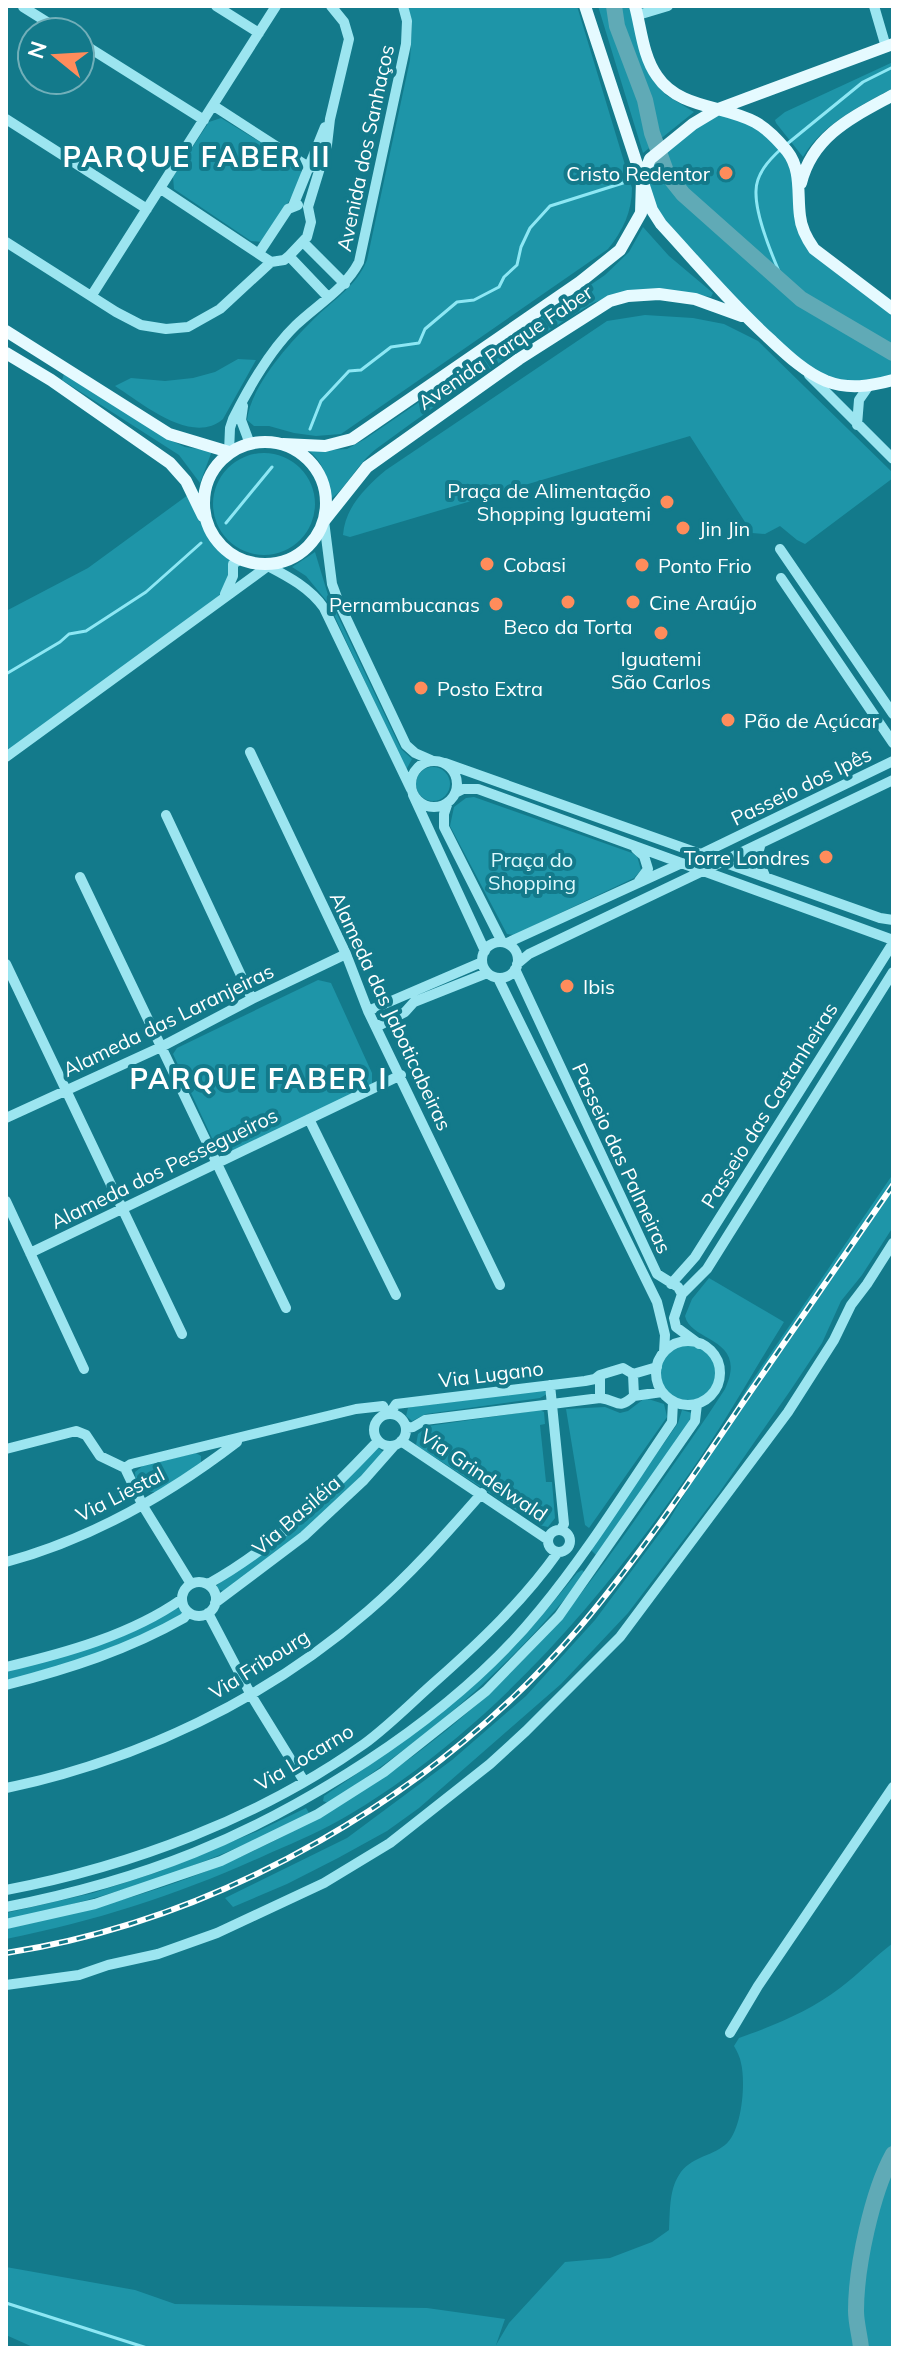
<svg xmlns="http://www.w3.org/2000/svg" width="899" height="2354" viewBox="0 0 899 2354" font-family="Mulish,sans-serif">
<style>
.green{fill:#1e95a8}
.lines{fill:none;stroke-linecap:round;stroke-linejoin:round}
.stream{stroke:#8de7f4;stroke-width:3}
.river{stroke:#60aab6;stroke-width:16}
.minor{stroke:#9ce5f0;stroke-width:10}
.major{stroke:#e5faff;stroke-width:12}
.rail-casing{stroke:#fff;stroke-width:6}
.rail{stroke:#137a8b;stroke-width:3;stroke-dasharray:9;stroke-linecap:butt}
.poi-dot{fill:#ff8c5b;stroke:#137a8b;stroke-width:3}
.labels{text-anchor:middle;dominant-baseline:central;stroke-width:8;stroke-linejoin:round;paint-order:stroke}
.street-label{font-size:20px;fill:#fff;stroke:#137a8b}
.poi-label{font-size:20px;fill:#fff;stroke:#137a8b;text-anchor:start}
.park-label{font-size:20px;fill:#ddf9fd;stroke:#137a8b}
.district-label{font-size:28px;font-weight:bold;letter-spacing:2px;fill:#fff;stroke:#137a8b}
</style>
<rect width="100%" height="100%" fill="#137a8b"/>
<path class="green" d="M408,6H577L632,188C632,211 623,231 608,249L341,434L316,436L294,433L269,426H254L247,420C251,385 291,341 317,316C335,299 357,285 367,260L410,60L412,25Z
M598,6H630L651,77L666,95L694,112L643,153Z
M893,62V88C859,107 823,123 803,157L776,123L775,120L785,112Z
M718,109L756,122L790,155L808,239L893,309V380L855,387L799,365L661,224L642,180L650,159Z
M221,118L299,166L303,178L264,242L251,241L174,189L173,177L209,122Z
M643,227L669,256L713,293L711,297C679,291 623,289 593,303C519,348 446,397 376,449C358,463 347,487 331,499C329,481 324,463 309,451L347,449L365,439L605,275L629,252Z
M645,315L693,318L724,324L758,341L892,472L893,478L805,544L797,540L780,526L765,534L752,533L690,436L350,537L343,535C345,507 366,487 386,470L607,321Z
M238,359L256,360L223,419C192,446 142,403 115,386L131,378L165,381L193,378L215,372Z
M64,374L170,440L185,447L212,451L200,483L179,455L62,380Z
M213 504a51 51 0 1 1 102 0a51 51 0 1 1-102 0Z
M192,492L218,542L241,559L229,588L6,757V611L88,568Z
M315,552L328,595L401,749L412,759L406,770L329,604L306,576L292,567Z
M416 784a17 17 0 1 1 34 0a17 17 0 1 1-34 0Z
M474,797L632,853L637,856L641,870L634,878L514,935L507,934L450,826L454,807L466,798Z
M318,980L331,983L372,1073V1084L232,1152L217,1149L173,1054L177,1048Z
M893,1174V1227L862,1275L841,1301L822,1343L790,1391L719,1493L628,1613L561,1684L419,1808L387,1831L338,1858L287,1884L233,1907L225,1898L347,1838L452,1760L526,1696L595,1620L668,1522L749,1385Z
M709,1278L784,1322C753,1372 724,1424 691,1471C599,1603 491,1729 352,1813C326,1829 298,1841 270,1853C183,1893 101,1920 6,1939V1929C83,1911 159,1893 231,1861C339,1814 441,1745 523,1660C572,1610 613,1552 653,1494C677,1459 702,1425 725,1389C749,1337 691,1343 685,1316L692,1299Z
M660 1373a28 28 0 1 1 56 0a28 28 0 1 1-56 0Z
M544,1390L547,1394L540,1398L426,1414L412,1421L406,1416L408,1408L412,1407Z
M645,1398L664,1404L667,1417L589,1528L585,1525L566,1409L605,1407L620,1413L628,1411Z
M540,1410L544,1412L545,1424L540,1425L546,1482H552L555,1518L548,1527L539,1525L416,1445L418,1434L428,1426Z
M682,1410L692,1413L686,1429L596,1555L590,1549L678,1423Z
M378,1447L384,1453L310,1527L224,1591L216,1589L217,1585L248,1563Z
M196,1453L201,1456V1463L157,1492H144L136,1485L135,1472L144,1465Z
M582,1570L586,1574C507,1670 432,1735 328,1803L323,1801L324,1796C384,1756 443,1715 496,1665C525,1637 551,1605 577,1573Z
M176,1608L181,1609L182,1615C121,1649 74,1665 6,1680V1671Z
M306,1808L309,1813C210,1866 115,1895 6,1921V1913L93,1893L158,1872L258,1831Z
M893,1943V2348H35L6,2335V2267L135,2290L175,2304L427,2308L505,2319L496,2345L509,2323L565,2262L610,2258L652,2242L669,2230C670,2213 669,2190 679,2175C690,2157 710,2157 725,2145C742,2132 746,2083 741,2063C740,2057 737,2051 734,2046L739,2038C775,2025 810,2011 840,1988C859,1974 874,1957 893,1943Z"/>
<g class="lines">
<path class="stream" d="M787,144L863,82L893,67
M781,149C769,160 756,174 756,191C755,217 775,263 786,287
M310,429L321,401L349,371L361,370L391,347L419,343L425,329L457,302L474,300L499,287L504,277L517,265L521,247L530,228L550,206L623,183
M226,523L272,467
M6,674L60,642L69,634L86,631L146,592L201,543
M6,2303L147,2348"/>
<path class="river" d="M614,6L617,26L645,100L652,133L667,174L683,194L801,299L893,353
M861,2348C860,2336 856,2323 856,2311C856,2267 872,2192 893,2154"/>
<path class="minor" d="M216,6L259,33
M874,6L886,47
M23,7L63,32
M638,15L668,6
M80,42L204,120
M214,106L310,168
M6,119L147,209
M161,189L271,262
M293,206L325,127
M6,242L116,312L141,325L166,329L188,327L220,309L271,262L284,260L289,256L307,237L311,222L308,207L327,145L330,119L349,39L344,22L331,6
M303,242L345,284
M259,253L288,209L298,205
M289,256L328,297
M92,295L276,6
M809,375L893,459
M243,406L241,420L250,444
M857,425L859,400L868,387
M229,452L230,428L233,419C249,387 270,350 296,325C318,304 345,289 359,262L406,44L407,21L403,6
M324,521L332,584L339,603L406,745L415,753L431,760
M780,549L893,714
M781,578L893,743
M225,594L233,576V564L241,559
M250,752L346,954L368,1011L500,1285
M6,757L268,566C289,577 310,588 324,608L411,789
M411 784a23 23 0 1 1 46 0a23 23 0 1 1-46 0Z
M445,763L880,918L893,920
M455,793L463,789H478L893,940
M413,795L485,951
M448,802L444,814V827L502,942
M166,815L252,999
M761,843L757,857L765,876
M636,849L644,856L648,869L639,881
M697,856L893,761
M80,877L286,1308
M482 960a18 18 0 1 1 36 0a18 18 0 1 1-36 0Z
M507,943L682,863
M6,964L182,1334
M517,964L529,954L893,780
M515,969L657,1274L678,1287L682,1294L674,1318L676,1327L699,1344
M498,978L657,1302L665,1335L664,1352
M368,1011L482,962
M376,1027L405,1012L414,1002L487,973
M6,1118L161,1047L252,999L346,954
M309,1119L396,1295
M6,1201L84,1369
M30,1253L401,1075
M671,1284L695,1257L893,943
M682,1294L707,1269L893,972
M656 1373a32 32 0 1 1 64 0a32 32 0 1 1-64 0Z
M633,1374L634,1396C617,1411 619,1400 600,1398V1375L623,1368L633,1374L657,1367
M550,1385L564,1524L561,1529
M634,1396L662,1392
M390,1413L396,1404L585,1381L595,1379L600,1375
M374 1430a16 16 0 1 1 32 0a16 16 0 1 1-32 0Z
M406,1428L413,1427L425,1420L600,1398
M401,1441L547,1539
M6,1449L76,1431L86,1435L100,1456L125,1468L131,1464L356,1409L383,1406L387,1414
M125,1468L143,1506L191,1584
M548 1541a11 11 0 1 1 22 0a11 11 0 1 1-22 0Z
M6,1562C91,1539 168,1495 237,1442
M182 1599a17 17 0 1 1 34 0a17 17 0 1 1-34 0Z
M208,1584C273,1548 327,1495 378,1441
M215,1603L304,1536L364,1480L394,1446
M208,1613L251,1695L304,1781
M6,1667C65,1653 131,1635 182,1599
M6,1685C68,1669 128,1650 184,1618L188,1613
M6,1788C137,1761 267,1699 368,1611C409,1576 446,1534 482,1493
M6,1890C132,1866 259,1818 364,1744C390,1725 413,1701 437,1680C481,1641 524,1600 558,1552
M6,1907C144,1880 249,1838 367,1761C431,1719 492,1669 540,1610C588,1552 629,1485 672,1422L673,1402
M6,1924L95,1904L221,1861L318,1814L384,1772L486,1691L559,1616L695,1421L697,1404
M6,1985L79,1975L108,1965L158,1954L217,1933L324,1883L390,1843L490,1764L526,1731L620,1637L788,1412L834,1340L851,1305L867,1284L893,1243
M730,2033L758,1986L893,1787"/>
<path class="major" d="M585,6L652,210L661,224C697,263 732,305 772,341C788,356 805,372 826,381C849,390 871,386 893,380
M635,6C641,28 643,57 657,76C679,109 724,105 755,122C768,129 778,140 787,151C802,170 797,194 800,216C801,228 807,239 814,249L893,309
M801,183C813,135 853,117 893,95
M6,331L169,434L229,452
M6,353L51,380L170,463L186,481L203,516
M204 503a61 61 0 1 1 122 0a61 61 0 1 1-122 0Z
M283,444L325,446L352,439L580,282L620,250L641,213L642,180L650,159L693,124L718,109L893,44
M324,521L367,467L519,359L610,301L628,296L659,294L695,299L742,316"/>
<defs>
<path id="rail" d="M6,1953C224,1919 436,1795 579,1628C639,1557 692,1478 744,1401C794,1329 843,1257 893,1185"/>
</defs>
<use href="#rail" class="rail-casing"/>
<use href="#rail" class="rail"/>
</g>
<g class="poi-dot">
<circle cx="726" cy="173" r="8"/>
<circle cx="667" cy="502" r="8"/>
<circle cx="683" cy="528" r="8"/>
<circle cx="487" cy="564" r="8"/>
<circle cx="642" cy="565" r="8"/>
<circle cx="568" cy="602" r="8"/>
<circle cx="633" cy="602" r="8"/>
<circle cx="496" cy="604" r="8"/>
<circle cx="661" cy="633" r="8"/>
<circle cx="421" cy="688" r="8"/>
<circle cx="728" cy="720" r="8"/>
<circle cx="826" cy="857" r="8"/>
<circle cx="567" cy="986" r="8"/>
</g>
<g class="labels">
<g class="street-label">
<text transform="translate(365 148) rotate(-78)">Avenida dos Sanhaços</text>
<text transform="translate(505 347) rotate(-34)">Avenida Parque Faber</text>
<text transform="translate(801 786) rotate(-26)">Passeio dos Ipês</text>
<text transform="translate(391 1011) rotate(65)">Alameda das Jaboticabeiras</text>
<text transform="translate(168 1020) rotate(-26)">Alameda das Laranjeiras</text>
<text transform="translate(769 1105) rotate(-58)">Passeio das Castanheiras</text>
<text transform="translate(622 1158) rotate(65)">Passeio das Palmeiras</text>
<text transform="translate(164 1168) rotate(-26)">Alameda dos Pessegueiros</text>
<text transform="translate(491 1374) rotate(-7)">Via Lugano</text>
<text transform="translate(484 1475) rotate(34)">Via Grindelwald</text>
<text transform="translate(120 1494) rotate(-27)">Via Liestal</text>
<text transform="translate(296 1515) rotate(-41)">Via Basiléia</text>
<text transform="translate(259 1664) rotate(-32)">Via Fribourg</text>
<text transform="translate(304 1757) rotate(-31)">Via Locarno</text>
</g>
<g class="poi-label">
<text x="710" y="173" text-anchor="end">Cristo Redentor</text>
<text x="651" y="490" text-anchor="end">Praça de Alimentação<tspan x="651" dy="23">Shopping Iguatemi</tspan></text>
<text x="699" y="528">Jin Jin</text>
<text x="503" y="564">Cobasi</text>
<text x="658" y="565">Ponto Frio</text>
<text x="649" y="602">Cine Araújo</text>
<text x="480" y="604" text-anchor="end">Pernambucanas</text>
<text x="568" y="626" text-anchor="middle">Beco da Torta</text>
<text x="661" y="658" text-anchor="middle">Iguatemi<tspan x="661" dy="23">São Carlos</tspan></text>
<text x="437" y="688">Posto Extra</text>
<text x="744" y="720">Pão de Açúcar</text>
<text x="810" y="857" text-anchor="end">Torre Londres</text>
<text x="583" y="986">Ibis</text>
</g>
<g class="park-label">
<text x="532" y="859">Praça do<tspan x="532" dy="23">Shopping</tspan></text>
</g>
<g class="district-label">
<text x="197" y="156">PARQUE FABER II</text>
<text x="259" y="1078">PARQUE FABER I</text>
</g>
</g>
<rect width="899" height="2354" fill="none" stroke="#ffffff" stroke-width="16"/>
<g transform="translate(56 56) rotate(288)"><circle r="38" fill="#137a8b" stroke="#71afb9" stroke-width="2"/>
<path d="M0-6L14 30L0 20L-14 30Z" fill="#ff8c5b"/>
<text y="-12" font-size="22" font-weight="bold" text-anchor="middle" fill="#ffffff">N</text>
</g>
</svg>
